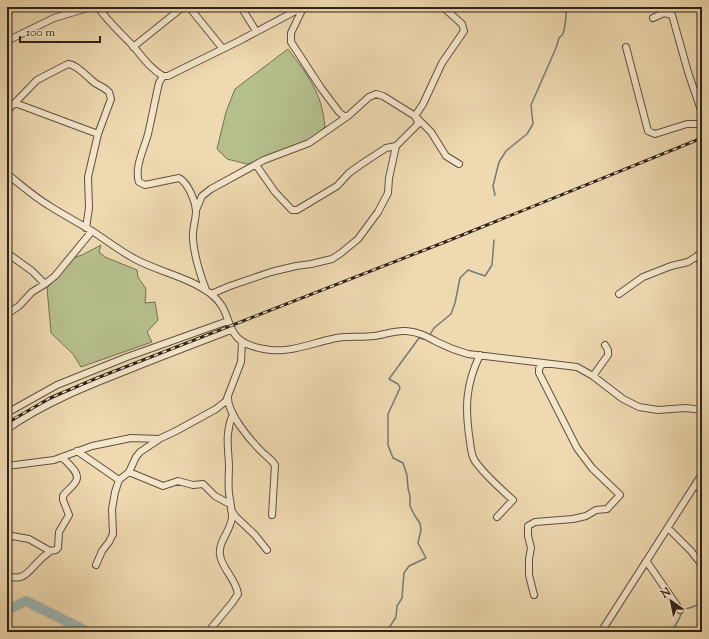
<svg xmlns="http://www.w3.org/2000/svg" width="709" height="639" viewBox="0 0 709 639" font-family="'Sorts Mill Goudy',serif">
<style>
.green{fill:#b6c08d;stroke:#737153}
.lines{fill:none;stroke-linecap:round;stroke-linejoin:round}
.stream{stroke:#727b78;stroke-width:1.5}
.river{stroke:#9eb7b7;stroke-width:10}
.minor-casing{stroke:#60503f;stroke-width:8}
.minor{stroke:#f4e6cc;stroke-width:6}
.rail-casing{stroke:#302219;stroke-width:3}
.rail{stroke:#f4e6cc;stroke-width:1.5;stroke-dasharray:4.5;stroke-linecap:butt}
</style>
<rect width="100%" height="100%" fill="#eed9b0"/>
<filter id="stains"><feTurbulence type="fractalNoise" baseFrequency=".005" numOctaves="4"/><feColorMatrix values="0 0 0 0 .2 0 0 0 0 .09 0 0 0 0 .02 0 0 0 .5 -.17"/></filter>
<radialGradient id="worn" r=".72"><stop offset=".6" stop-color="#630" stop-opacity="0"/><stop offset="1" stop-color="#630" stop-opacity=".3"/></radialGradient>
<path class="green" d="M288,49C308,76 322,92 325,127L314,137L295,147L261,161L247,164L227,159L217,149L226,112L235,89Z
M101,245L99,252L105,257L137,270L138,277L146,289L145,303L155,302L158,320L147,332L152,342L81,367L73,354L51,333L47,288L73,258L82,255Z"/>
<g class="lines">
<path class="stream" d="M495,195L493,186L499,162L506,151L527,134L533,124L531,105L556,48L559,38L563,34L565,25L567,7
M430,335L434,328L451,314L455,303L460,278L468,270L485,276L492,265L494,240
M390,632L389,628L396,617L397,606L402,598L404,573L409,566L426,558L418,543L421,530L420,523L415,516L410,506V496L408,488L407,475L403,463L393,458L388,445V414L400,388L398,384L389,379L419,338L424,339
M671,632L678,621L683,610L695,606L702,602"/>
<path class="river" d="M7,610L26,601L88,632"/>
<defs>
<path id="minor" d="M98,7C108,22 122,34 134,47C143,58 151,69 163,76H168L182,69L239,41L303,7
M189,7L223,49
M241,7L256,31
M283,7L289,11L294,12
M443,7L462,24L464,31L442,63L423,104L415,116L431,132L446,156L459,164
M653,18L664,13L672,15L688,72L702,113
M7,41L54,18L91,7
M133,47L183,7
M626,47L648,131L655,134L687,124H698L702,122
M163,76L159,83C155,100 152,117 148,134C144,149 134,168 139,182L145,185L179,178C188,183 195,200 196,211C196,220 192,229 193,239C194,256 200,274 206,290
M15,103L98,134
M7,111L37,80L68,64C78,65 87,77 95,83C100,86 105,88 109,92L111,99L98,134L88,177L89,208L86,228
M256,165L275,192L292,210H297L337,186L349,173L360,165L386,148L396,146
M7,174C20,184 33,196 48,205C62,214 77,222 92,231C106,240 120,251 135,259C159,272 189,277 211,294C238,315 218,341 264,349C287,354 309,344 332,339C345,335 360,338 374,336C384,335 395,330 406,331C419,332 426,336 437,342C447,347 457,351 468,354L577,367L593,376L623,399L639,407L658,410L686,408L702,410
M196,210L202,196L211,189L264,160L309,143L348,116
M7,253L32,271L45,284
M698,255L702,266
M211,294L230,286L271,272L296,266L311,264L332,259L341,253L358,239L378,212L388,193L389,178L396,146L417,125L418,122L415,116L383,96L376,94L369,97L348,116H344L339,112L321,88L291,42V33L303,8
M619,294L643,277L671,266L688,262L702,253
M7,314L19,306L32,292L45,284L55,276L92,231
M480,355C465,385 465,410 470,442C471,450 472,459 478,465C488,478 501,489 513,500L497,517
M593,376L608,355V350L605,345
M228,397C227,413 250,440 261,451C266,456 271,459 275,465L272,515
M7,413L57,385L127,357L228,321
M7,429C44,403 87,386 128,370C162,356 197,343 231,330
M77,451L119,480
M7,466L54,460L92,446L131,438L159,439L176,431L216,409L226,401L241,362L242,342
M129,472L163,486L178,481L193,485L203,484L215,496L230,504
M696,484L702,492
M231,510L236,517L255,535L267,550
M668,528L691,551L702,565
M7,533L12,536L29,539L50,551L56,550L58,548L59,532L69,515L63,500V496C66,491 73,487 76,481C81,473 67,463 62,457
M647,562L680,610
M96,565L102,551L109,542L113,534L112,509L115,492L119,480L129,472L136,457L140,452L158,440
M7,576C25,582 29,570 40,560C43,556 47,555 50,551
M534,595L529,575V559L531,548L528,536V526L535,522L573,519L586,516L596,510L607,509L620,495L592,468L577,448L539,373V369L542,364
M208,632L232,603L238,594C236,579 222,569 220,555C218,541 231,531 232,517C232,509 230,501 229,493C228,484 229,474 229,465C228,446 225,433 233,414
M601,632L702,474"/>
</defs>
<use href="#minor" class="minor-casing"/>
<use href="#minor" class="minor"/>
<defs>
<path id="rail" d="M7,423L50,398L97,378L445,242L702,138"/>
</defs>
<use href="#rail" class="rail-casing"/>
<use href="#rail" class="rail"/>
</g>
<rect width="709" height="639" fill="none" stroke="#eed9b0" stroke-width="24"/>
<rect x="8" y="8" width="693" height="623" fill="none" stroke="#302219" stroke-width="2"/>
<rect x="12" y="12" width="685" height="615" fill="none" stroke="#302219"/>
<g transform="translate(671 601) rotate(327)" stroke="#f4e6cc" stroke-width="3" paint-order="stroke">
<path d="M0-3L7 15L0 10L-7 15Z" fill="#302219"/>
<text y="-6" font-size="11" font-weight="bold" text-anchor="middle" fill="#302219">N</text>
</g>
<path d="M20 36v6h80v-6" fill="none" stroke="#302219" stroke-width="2"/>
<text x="26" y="36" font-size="12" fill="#302219" stroke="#f4e6cc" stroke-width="3" paint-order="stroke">100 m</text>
<rect width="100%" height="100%" filter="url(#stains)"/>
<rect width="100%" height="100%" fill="url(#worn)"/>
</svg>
